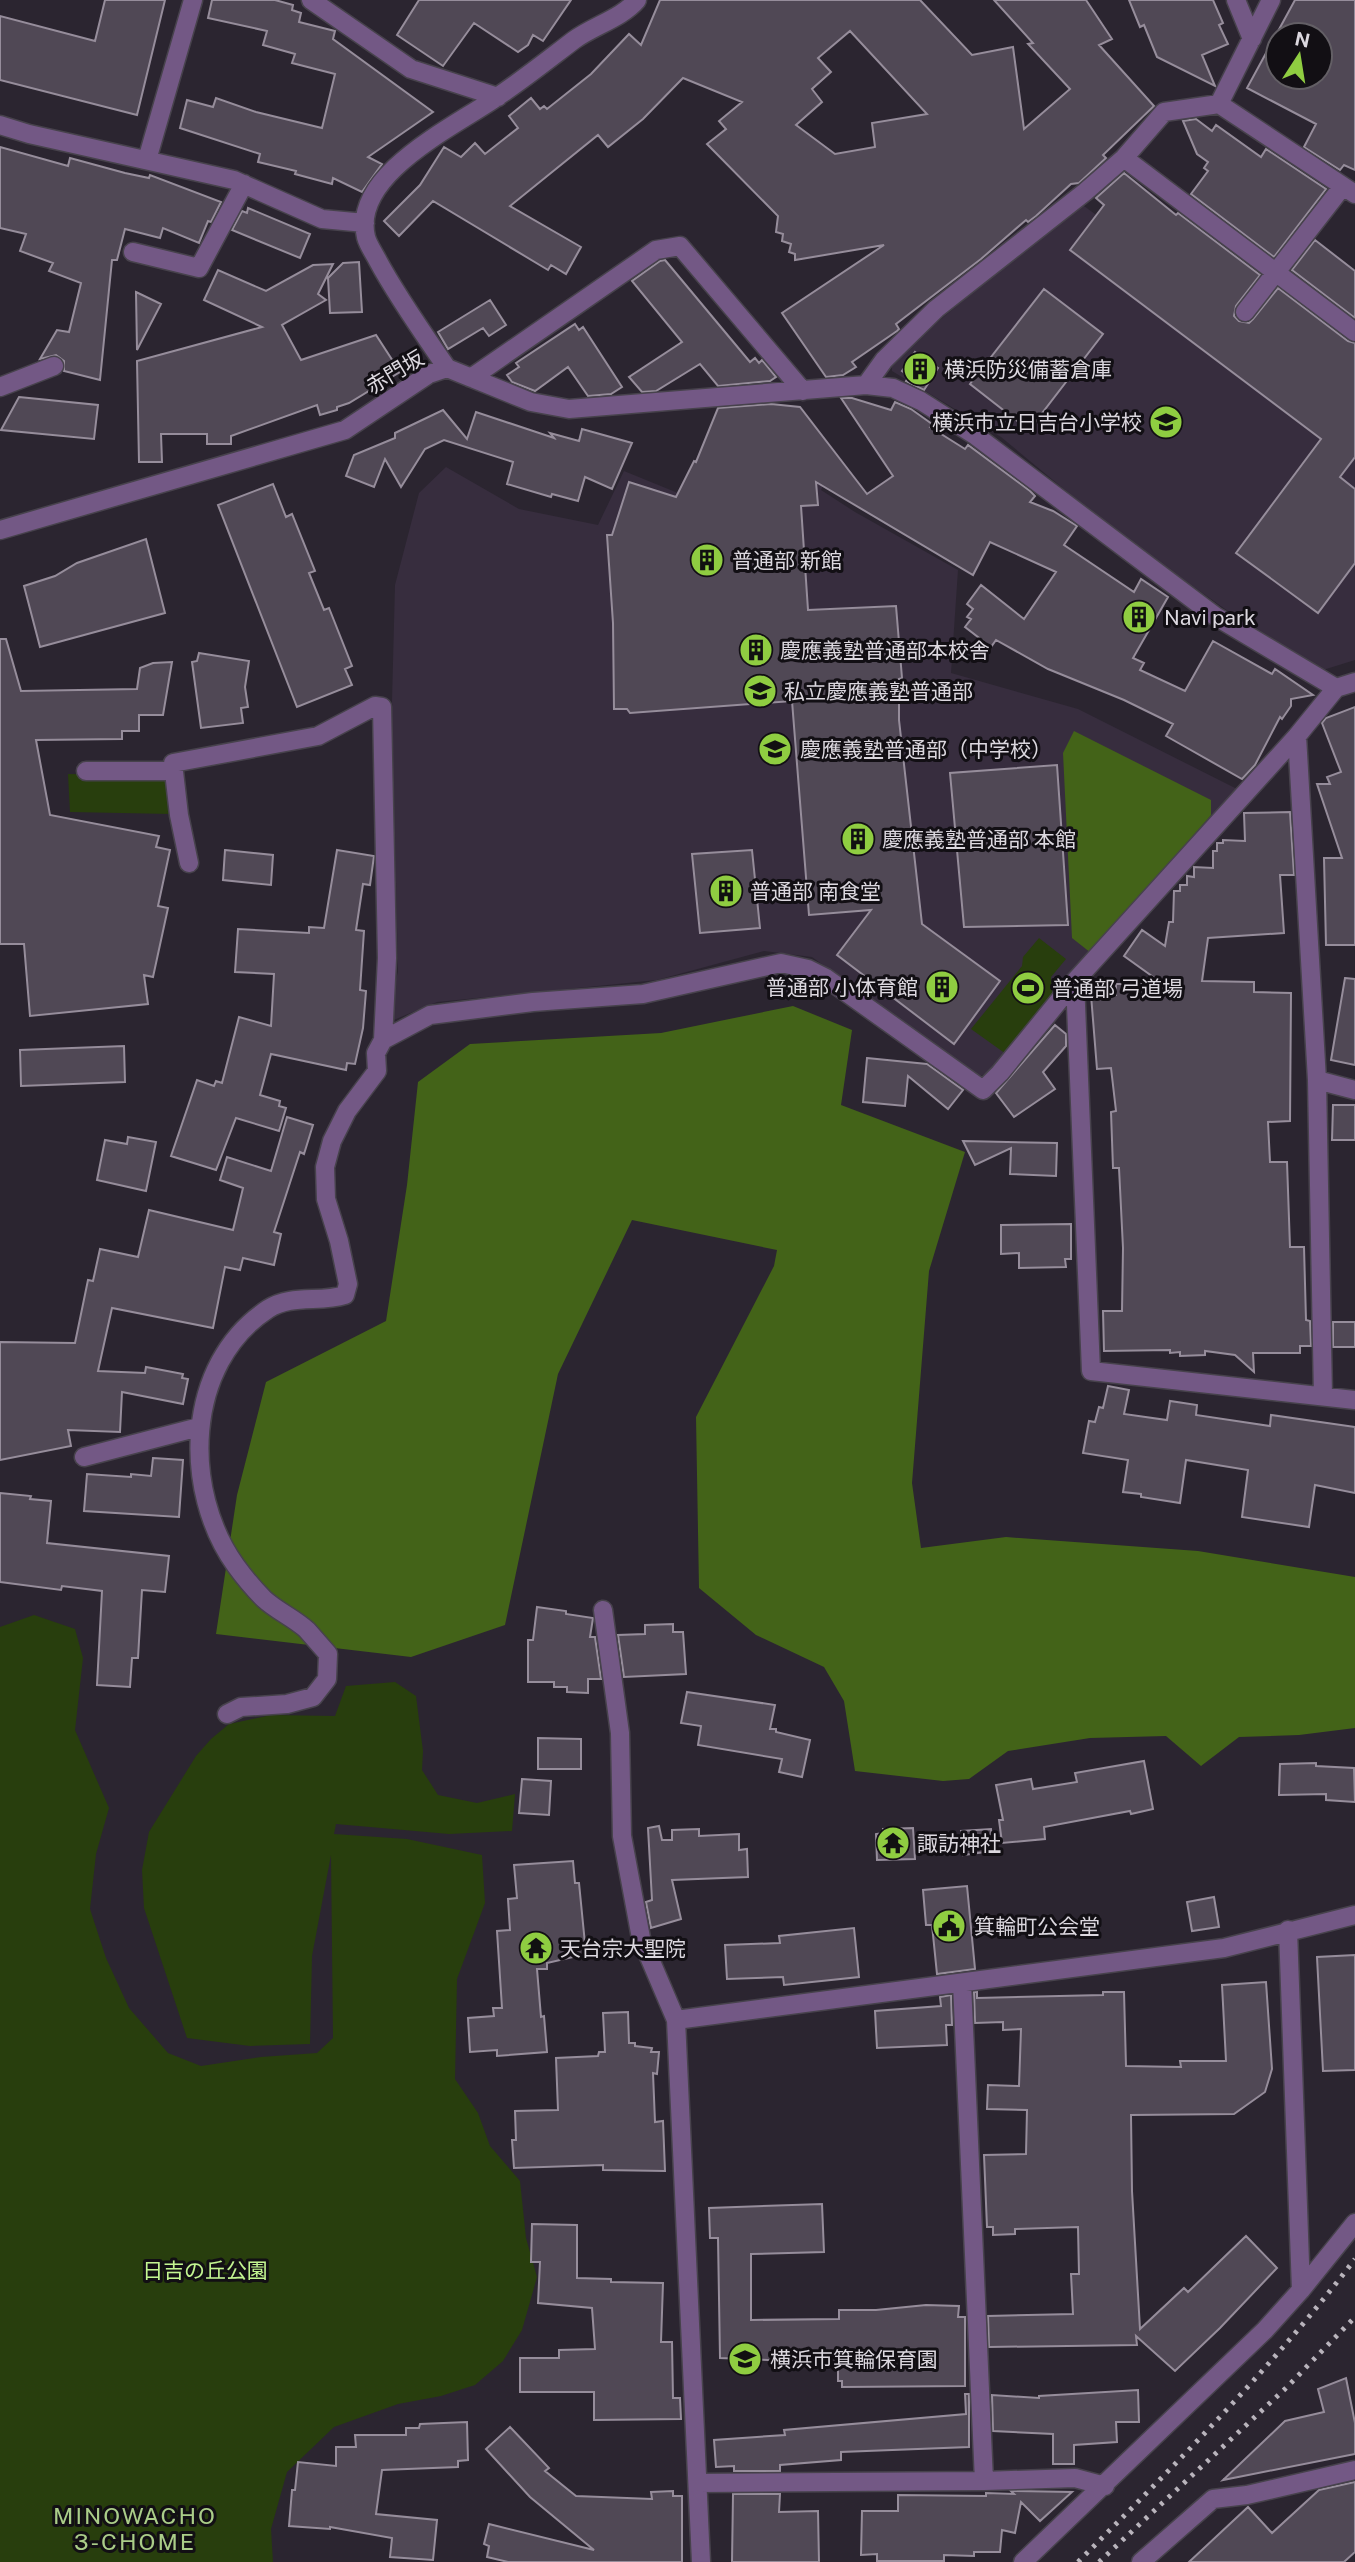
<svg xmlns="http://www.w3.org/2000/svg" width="1355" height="2562" viewBox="0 0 1355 2562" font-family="'Public Sans','Noto Sans JP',sans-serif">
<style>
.built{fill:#372d3e}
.green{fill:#283e0d}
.forest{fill:#436318}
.building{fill:#504855;stroke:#968d9b;stroke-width:2;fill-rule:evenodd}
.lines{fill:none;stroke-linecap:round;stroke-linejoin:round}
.street-casing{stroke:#47424c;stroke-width:21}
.street{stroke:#735885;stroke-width:18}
.rail{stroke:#b9b4bc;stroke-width:5;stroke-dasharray:3.5 7;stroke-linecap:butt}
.labels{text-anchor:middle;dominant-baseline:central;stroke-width:6;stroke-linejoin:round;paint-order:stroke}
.poi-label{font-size:21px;fill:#dcd8df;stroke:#120f14;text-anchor:start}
.street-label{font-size:21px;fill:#dcd8df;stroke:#120f14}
.park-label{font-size:21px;fill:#c3f591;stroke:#120f14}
.neighbourhood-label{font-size:23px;letter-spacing:2px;fill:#aacd88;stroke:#120f14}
</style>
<rect width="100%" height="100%" fill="#2b2530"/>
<path class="built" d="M1080,203L1355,407V660L1323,670L1225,609L1112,529L1001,437L892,371V360Z
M446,467L519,509L598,525L624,471L722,511L742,473L825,482L821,490L855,512L958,570L951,673L1078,709L1237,789L1011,1059L979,1077L812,957L764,951L657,980L437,1002L384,1024L398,972L392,701L395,585L419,493Z"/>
<path class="green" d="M68,774L167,776L172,814L70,812Z
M1039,938L1066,959L1051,977L1053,999L1006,1054L971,1029L1022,966L1023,957Z
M34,1615L75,1629L83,1658L75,1730L109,1808L96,1854L90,1909L106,1958L129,2008L168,2053L201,2066L261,2057L317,2053L333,2038L331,1855L312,1956L310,2044L250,2046L187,2038L144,1908L142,1870L149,1832L196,1756L211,1739L229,1724L271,1715L335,1716L346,1686L395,1682L416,1696L423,1751L422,1770L438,1795L477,1803L515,1794L512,1831L449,1834L336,1824L334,1834L407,1839L482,1855L485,1903L457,1979L455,2079L478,2113L490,2146L520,2181L526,2238L537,2277L522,2330L503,2361L475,2385L441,2396L398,2404L334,2427L287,2472L271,2529L273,2562H0V1627Z"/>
<path class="forest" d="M1074,731L1211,800V815L1091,953L1072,938L1063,753Z
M793,1006L852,1030L841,1105L965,1152L929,1271L912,1483L921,1548L1006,1537L1198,1551L1355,1577V1728L1299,1735L1239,1737L1201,1766L1166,1736L1090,1738L1008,1751L969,1779L943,1781L855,1771L844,1701L824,1667L756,1635L699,1588L696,1417L774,1266L777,1250L632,1220L558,1374L505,1625L411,1657L216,1634L237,1495L266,1382L386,1321L407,1185L418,1082L470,1044L661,1033Z"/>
<path class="building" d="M105,0H165L137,115L0,80V16L95,41Z
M212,0H275L293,5L292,10L301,13L299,22L335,31L333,39L433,112L368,157L382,164L362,192L333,178L332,184L295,174L296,171L258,162L260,154L180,128L187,100L213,107L216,98L256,112L322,128L335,74L292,63L295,54L263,45L267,31L208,18Z
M419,0H571L543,41L533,35L528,45L518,52L474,23L443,66L397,35Z
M660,0H920L972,55L1013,47L1024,129L1070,89L1028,44L1033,43L994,0H1086L1112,39L1099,45L1154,106L1103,155L1106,158L1079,183L1071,184L1036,216L1028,222L1026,220L981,259L896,324L899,329L897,331L852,362L856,367L843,375L826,377L782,313L884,245L795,260V254L789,252L791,244L782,241L783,234L776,232L778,216L707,144L726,129L719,121L742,102L683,78L643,119L608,147L598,135L510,206L581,247L566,274L551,265L548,270L433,201L399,236L384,221L420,185L444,147L461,157L475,143L485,154L518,128L509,116L531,98L540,109L544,106L547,109L591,74L629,34L641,45ZM850,31L927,114L872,123L875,147L835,154L796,125L822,102L812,89L831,72L818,58Z
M1129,0H1213L1223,23L1219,25L1228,44L1202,55L1215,86L1157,57L1144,25L1140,27Z
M1295,0H1355V170L1344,165L1340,170L1304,147L1316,124L1247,88ZM1278,35H1320V77H1278Z
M1196,119L1212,131L1216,125L1261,157L1266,149L1326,189L1274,257L1191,194L1208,171L1204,168L1208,162L1197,154L1183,121Z
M0,147L68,166L70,158L125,173L149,178L150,175L221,202L211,222L208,221L199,243L163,228L160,238L125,229L117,260H112L100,380L64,371V361L56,355L40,359L57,330L69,332L81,283L49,271L53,263L20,251L26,234L0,228Z
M1124,173L1176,215L1178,213L1260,275L1236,306L1234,316L1239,321L1249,323L1253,319L1278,288L1348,341L1355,343V457L1340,477L1355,489V563L1318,613L1236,553L1321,439L1070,250L1104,205L1096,198Z
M248,208L310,234L300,258L232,230L242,211L247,213Z
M1315,240L1355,271V318L1292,270Z
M665,260L750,362L755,358L759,363L762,360L776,377L770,381L718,386L700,364L656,391L642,392L629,377L682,342L632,281L660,261Z
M359,262L362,312L330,313L328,278L343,263Z
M333,264L318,294L326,300L282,325L301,360L376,335L400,372L349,403L337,407V410L320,415L317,405L231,436V444H207V434H161L162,462H139L137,361L262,327L204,300L218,270L266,291L313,265Z
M1044,289L1103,334L1029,430L970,384Z
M136,292L161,304L137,350Z
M490,300L506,325L489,336L483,328L448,349L438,332Z
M575,324L579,330L583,327L622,387L611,394L588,396L568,367L535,391L512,382L507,375L519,367L516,363Z
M915,352L938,368L924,390L906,381L909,376L902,371Z
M19,397L98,405L94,439L1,430Z
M841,398H852L891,410L895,402L911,409L932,424L930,427L965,449L968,445L1030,491L1035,496L1030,502L1053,511L1077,526L1064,545L1134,592L1141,579L1168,597L1133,658L1144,663L1140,670L1185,691L1213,641L1272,674L1275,669L1313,695L1291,699V706L1282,719L1280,717L1255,765L1242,779L1166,736L1173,724L1124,700L1048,669L996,640L991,647L965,627L971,619L967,617L973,609L967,604L981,585L1024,619L1056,572L990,542L973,575L816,482L818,505L801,506L808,610L896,606L902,678L899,679V720L922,924L1000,981L954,1044L837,955L871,910L809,915L792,701L630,713L627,709H614L613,623L607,535H612L629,482L676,497L694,461L696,462L718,408L771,404L800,407L867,494L893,476Z
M443,410L467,439L476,412L554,438L550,433L579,441L582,429L632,443L612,489L585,477L578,501L552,494L551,497L507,484L513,462L444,440L425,449L401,487L385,459L374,487L346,476L354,455L395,438V433Z
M273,484L286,517L292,514L315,571L309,573L324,610L329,608L352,666L345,669L352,685L297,707L218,505Z
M146,539L165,613L40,647L24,586L55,576L77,563Z
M0,639H6L21,691L137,689L140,668L153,663L172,662L163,715H139V731H122V739L36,740L50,815L159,836L156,847L170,850L158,906L168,908L153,977L144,975L148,1004L30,1016L24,944H0Z
M199,653L249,661L245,687L248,707L241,708L243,723L201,728L192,662L197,661Z
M1355,707V945H1326L1324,858H1342L1317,784H1330L1327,777L1341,772L1322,723L1326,718Z
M1057,765L1068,925L964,927L950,773Z
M1290,812L1294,875H1280L1284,933L1208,938L1202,981L1254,982V992L1291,993L1290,1121L1268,1122L1270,1162H1287L1290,1247H1304L1306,1320L1310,1321L1311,1346H1300V1353H1253L1254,1372L1235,1355L1205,1351V1355L1180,1356V1352L1170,1353V1350L1104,1351L1103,1311H1122L1123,1248L1119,1168H1113L1111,1112L1116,1111L1111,1068L1097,1069L1091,995H1116V984H1163L1124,956L1142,930L1165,946L1169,922H1173L1174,891H1180V885H1187V876L1194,877V867L1213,868V851H1217V843H1223V840L1245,841L1244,813Z
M225,850L273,855L271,885L223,880Z
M337,850L374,856L370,885L363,884L356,930L364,931L360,990L366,991L363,1028L355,1064L347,1063L346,1070L271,1054L260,1095L280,1101L279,1106L286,1108L279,1131L236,1118L216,1170L171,1156L197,1080L214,1086L216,1081L222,1083L239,1017L271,1026L274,974L235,972L238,929L309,933V927L324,928Z
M752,850L760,928L700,933L692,854Z
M1345,978L1355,979V1065L1331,1060Z
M1055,1025L1066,1034V1046L1043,1072L1055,1089L1014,1117L996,1093Z
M124,1046L125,1082L21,1086L20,1050Z
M867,1058L927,1064L963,1090L948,1109L908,1076L905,1106L863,1102Z
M1333,1105H1355V1140H1332Z
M287,1117L313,1125L304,1154L300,1152L274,1232L281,1234L274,1265L243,1258L240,1270L225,1267L213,1328L112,1308L98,1371L145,1373L146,1367L183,1374L182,1378L188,1379L183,1404L122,1392L120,1432L68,1430L71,1446L0,1460V1342L75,1343L88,1280L93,1281L100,1249L138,1257L149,1210L233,1230L243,1188L220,1180L227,1157L271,1171Z
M128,1137L156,1142L146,1191L97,1180L105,1140L127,1144Z
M963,1141L1057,1143L1056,1176L1010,1174L1011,1148L975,1165Z
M1071,1224V1259H1065L1066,1267L1019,1268V1253L1001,1254V1225Z
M1333,1322H1355V1347H1333Z
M1108,1386L1129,1390L1124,1414L1167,1420L1170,1401L1197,1405L1196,1415L1270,1426L1271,1415L1355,1427V1493L1315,1485L1309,1527L1242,1517L1248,1470L1186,1460L1180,1503L1141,1497V1494L1123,1492L1128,1460L1083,1453L1089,1421L1095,1422L1099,1407L1103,1408Z
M153,1458L183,1460L179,1517L84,1511L87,1474L131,1477V1474L151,1476Z
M0,1493L31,1496L30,1499L51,1501L47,1543L169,1556L165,1592L142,1590L138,1658H132L130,1687L97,1685L102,1591L62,1586L61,1590L0,1582Z
M537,1607L566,1611V1614L593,1618L590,1637H595L601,1679H588V1693L567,1692V1687H554V1682H528V1640H533Z
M673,1624V1632H683L686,1674L624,1677L618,1635L645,1634V1625Z
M687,1692L775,1705L770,1729H776V1732L810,1740L802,1777L779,1772L782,1759L698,1745L701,1726L681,1723Z
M538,1738L581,1739V1769H538Z
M1144,1761L1153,1809L1131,1814L1130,1811L1044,1827L1045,1839L1002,1843L999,1820H1003L996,1785L1031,1779L1033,1789L1077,1782L1075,1773Z
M1316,1763V1766L1354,1768L1355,1802L1326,1800V1794L1279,1795L1280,1764Z
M522,1779L551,1781L549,1815L519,1813Z
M659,1826L662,1840H672V1830L699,1829V1836L739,1834V1850L747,1849L748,1877L672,1880L681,1919L651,1928L646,1902L652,1900L648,1828Z
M913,1828L915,1859L877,1860L876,1834L883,1833V1829Z
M991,1829L993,1851L963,1855L961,1831Z
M573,1861L575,1883H579L586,1954L547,1963V1969H537L541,2017L544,2016L547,2052L497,2056V2050L470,2052L468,2018L494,2016L493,2008H502L497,1931L510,1930L508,1899L517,1898L514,1865Z
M967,1886L975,1969L937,1974L932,1925H926L923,1890Z
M1214,1897L1219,1927L1192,1931L1187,1902Z
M854,1928L859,1977L784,1985L783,1977L727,1979L725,1945L780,1943L779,1936Z
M1355,1955V2070L1323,2071L1317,1957Z
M1266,1982L1272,2069L1265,2092L1234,2114L1131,2115L1132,2191L1140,2329L1184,2288L1188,2292L1246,2236L1277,2268L1220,2328L1175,2371L1136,2336L1137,2345L989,2347L988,2316L1073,2314L1071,2274H1079L1078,2227L1015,2229V2234L993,2235V2227H987L984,2155L1026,2154L1027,2110L987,2109L988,2085L1019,2086L1021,2029L1003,2030V2022L975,2023L974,1992H977V1998L1103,1995V1992H1124L1126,2066L1181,2067L1180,2061H1226L1222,1985Z
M951,1995L952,2025H946L947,2045L877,2048L875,2011L941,2006L940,1997Z
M628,2012L629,2043H635V2046L652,2048L651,2052H659L657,2074L653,2073L655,2122L663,2121L665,2171L603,2170V2165L514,2168L512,2140H516L515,2111L558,2110L556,2058L598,2056L599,2052H605L603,2013Z
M822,2204L824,2252L751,2254V2320L839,2319V2310H876L926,2305L959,2306L958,2317H965V2386L842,2387V2381H838V2363L720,2358L718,2238H710L709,2208Z
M532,2224L577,2225V2278L611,2279V2282L663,2283L661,2342H672L673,2398H680L681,2419L594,2420V2392H520V2358H559V2350L595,2349L592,2308L538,2303L540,2262H531Z
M1346,2378L1355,2423V2454L1223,2480L1285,2421L1324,2412L1318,2389Z
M1138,2390L1139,2422H1116L1117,2442L1074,2445V2464H1053V2434L993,2431L992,2395L1039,2398V2396Z
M965,2394H969V2447L841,2452V2460L780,2465V2471H734V2466L716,2467L714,2440L785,2435L784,2430L966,2414Z
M467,2422L468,2460L458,2461V2467L382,2470L376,2514L437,2520L433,2560L390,2557L392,2538L330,2527V2529L289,2526L292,2490H295L298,2462L336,2466V2447H356L355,2435H406V2428H419L420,2424Z
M510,2427L549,2468L545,2471L576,2496L652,2499L651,2492L673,2491V2496H682V2562H508L487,2557L489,2546L484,2544L489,2524L594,2550L530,2497L486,2449Z
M1355,2482V2552L1344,2562H1189L1248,2507L1272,2533L1319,2490Z
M1011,2491L1072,2492L1040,2521L1021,2502L1015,2533L1002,2530L1000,2552H974V2556L944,2555V2561H877V2554L861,2555L862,2511H898V2495L986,2496V2493L1014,2494Z
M733,2494H780L779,2512L818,2511L819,2562H732Z"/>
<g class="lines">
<defs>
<path id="street" d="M311,0L411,69L498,97
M1236,0L1252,39
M1219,104L1271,0
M0,125L29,134L234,180L322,219L365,223
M1124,158L1355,332
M147,160L193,0
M133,252L199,268L244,184
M1245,312L1343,186
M447,368C423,333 398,298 378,261C374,253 368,245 366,237C351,174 456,126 497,97C524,79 549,59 574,40C593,26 622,18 637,0
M471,378L656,250L680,246L803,391
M866,385L884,360L936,309L1085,192L1124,158L1164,112L1219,104L1355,194
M0,387L54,366
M0,530L345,430L429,374L447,368L531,402L569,409L866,385L893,388L921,401L976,436L1215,616L1336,688
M1336,688L1355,682
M1297,736L1075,981L1091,1371L1355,1400
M86,771H174
M189,863L179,815L173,763L318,736L375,706L382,707L387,958L383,1040L376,1053L377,1071L347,1111L332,1141L325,1167L326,1199L339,1241L348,1284L345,1295C319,1303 292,1294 268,1309C184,1364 182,1491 236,1566C244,1577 254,1589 264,1599C277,1611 294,1618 307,1630C314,1638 321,1646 328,1654L327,1679L313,1697L287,1704L241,1707L227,1714
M383,1040L430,1015L533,1002L643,994L781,963L808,969L826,978L983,1090L1000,1073L1075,981
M1317,1080L1355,1090
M1323,1396L1317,1080L1297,736L1336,688
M84,1457L199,1427
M603,1610L620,1733L622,1836L641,1938L676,2020
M1288,1930L1301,2290
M984,2481L1075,2478L1105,2486
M698,2483L984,2481L962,1983
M701,2562L676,2020L1224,1948L1355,1915
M1023,2562L1265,2330L1301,2290L1355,2223
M1141,2562L1213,2499L1247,2495L1355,2470"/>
</defs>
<use href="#street" class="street-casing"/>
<use href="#street" class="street"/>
<path class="rail" d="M1078,2562C1175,2465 1272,2368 1355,2259
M1099,2562L1286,2388L1355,2317"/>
</g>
<defs>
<symbol id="building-disc" viewBox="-11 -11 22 22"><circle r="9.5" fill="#8fcd41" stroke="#120f14"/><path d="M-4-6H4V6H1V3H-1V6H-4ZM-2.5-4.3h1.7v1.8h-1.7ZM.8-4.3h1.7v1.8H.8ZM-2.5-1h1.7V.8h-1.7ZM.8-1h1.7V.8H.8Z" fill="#111"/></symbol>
<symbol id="school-disc" viewBox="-11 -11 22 22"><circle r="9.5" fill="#8fcd41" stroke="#120f14"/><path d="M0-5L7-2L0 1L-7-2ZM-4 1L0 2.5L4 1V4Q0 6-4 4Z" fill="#111"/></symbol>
<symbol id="stadium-disc" viewBox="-11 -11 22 22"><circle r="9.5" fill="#8fcd41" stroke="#120f14"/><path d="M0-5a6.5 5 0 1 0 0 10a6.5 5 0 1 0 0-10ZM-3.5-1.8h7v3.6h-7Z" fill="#111"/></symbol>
<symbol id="temple-disc" viewBox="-11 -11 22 22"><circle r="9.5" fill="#8fcd41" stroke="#120f14"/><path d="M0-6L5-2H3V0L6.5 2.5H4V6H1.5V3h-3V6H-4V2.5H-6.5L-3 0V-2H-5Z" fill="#111"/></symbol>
<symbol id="civic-disc" viewBox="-11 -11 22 22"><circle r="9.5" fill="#8fcd41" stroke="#120f14"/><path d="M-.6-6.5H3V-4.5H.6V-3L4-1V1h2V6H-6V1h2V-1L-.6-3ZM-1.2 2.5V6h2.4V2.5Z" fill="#111"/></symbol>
</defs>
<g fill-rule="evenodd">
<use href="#building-disc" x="901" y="350" width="38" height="38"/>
<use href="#school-disc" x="1147" y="403" width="38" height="38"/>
<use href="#building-disc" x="688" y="541" width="38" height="38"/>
<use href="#building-disc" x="1120" y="598" width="38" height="38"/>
<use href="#building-disc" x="737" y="631" width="38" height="38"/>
<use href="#school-disc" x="741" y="672" width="38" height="38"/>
<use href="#school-disc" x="756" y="730" width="38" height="38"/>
<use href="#building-disc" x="839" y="820" width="38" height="38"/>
<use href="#building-disc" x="707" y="872" width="38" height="38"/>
<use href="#building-disc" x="923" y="968" width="38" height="38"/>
<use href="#stadium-disc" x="1009" y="969" width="38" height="38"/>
<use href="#temple-disc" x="874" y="1824" width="38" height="38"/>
<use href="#civic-disc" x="930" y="1907" width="38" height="38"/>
<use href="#temple-disc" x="517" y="1929" width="38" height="38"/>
<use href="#school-disc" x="726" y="2340" width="38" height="38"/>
</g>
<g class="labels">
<g class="poi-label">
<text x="944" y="369">横浜防災備蓄倉庫</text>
<text x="1142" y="422" text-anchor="end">横浜市立日吉台小学校</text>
<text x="732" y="560">普通部 新館</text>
<text x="1164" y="617">Navi park</text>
<text x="780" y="650">慶應義塾普通部本校舎</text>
<text x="784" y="691">私立慶應義塾普通部</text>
<text x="800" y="749">慶應義塾普通部（中学校）</text>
<text x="882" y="839">慶應義塾普通部 本館</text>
<text x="750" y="891">普通部 南食堂</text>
<text x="918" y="987" text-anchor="end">普通部 小体育館</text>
<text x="1052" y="988">普通部 弓道場</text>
<text x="917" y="1843">諏訪神社</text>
<text x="974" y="1926">箕輪町公会堂</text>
<text x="560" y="1948">天台宗大聖院</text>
<text x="770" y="2359">横浜市箕輪保育園</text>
</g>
<g class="street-label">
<text transform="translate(395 372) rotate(-31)">赤門坂</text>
</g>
<g class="park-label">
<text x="205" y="2270">日吉の丘公園</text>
</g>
<g class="neighbourhood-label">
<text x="135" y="2515">MINOWACHO<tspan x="135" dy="26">3-CHOME</tspan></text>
</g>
</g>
<g transform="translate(1299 56) rotate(12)"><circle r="33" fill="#120f14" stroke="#635f65" stroke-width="2"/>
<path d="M0-5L12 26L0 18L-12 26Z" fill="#8fcd41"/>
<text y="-10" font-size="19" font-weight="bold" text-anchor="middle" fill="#dcd8df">N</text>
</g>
</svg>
